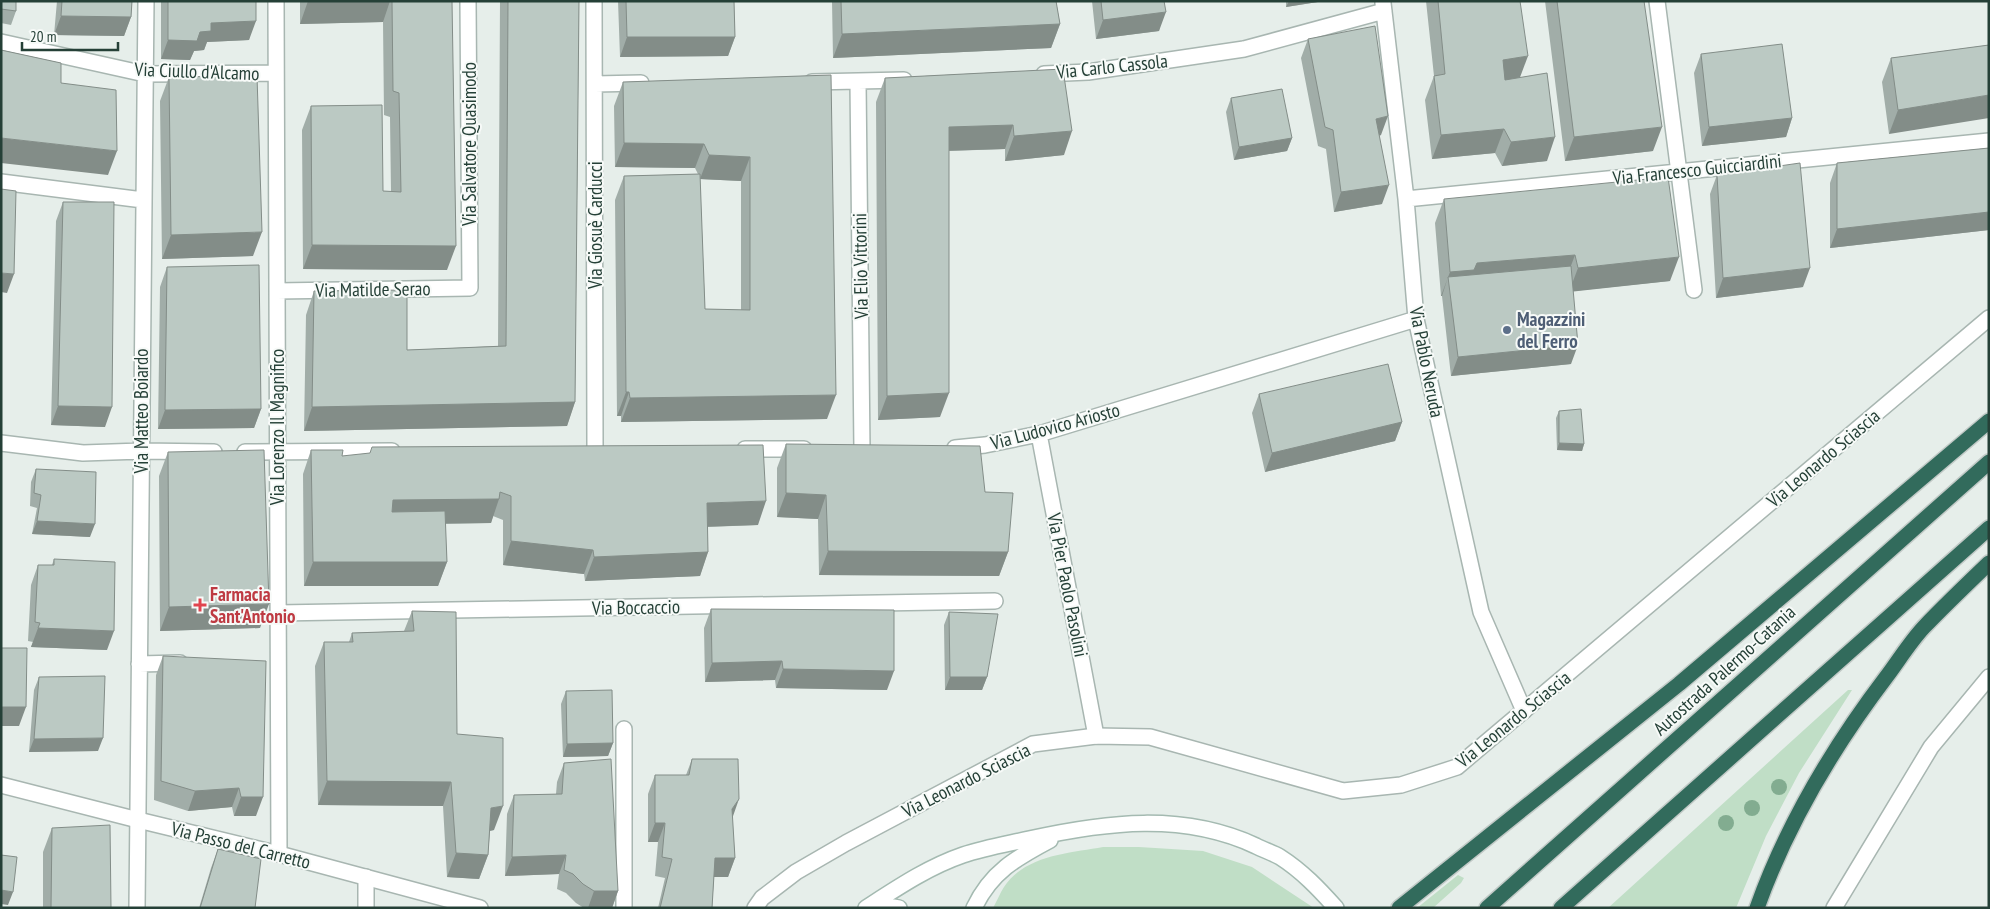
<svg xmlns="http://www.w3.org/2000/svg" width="1990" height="909" viewBox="0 0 1990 909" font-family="'PT Sans Narrow',sans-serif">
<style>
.green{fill:#c0dec6}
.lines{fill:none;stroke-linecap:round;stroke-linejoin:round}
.minor-casing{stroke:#a8b6b1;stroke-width:18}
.tertiary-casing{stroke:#a8b6b1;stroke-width:18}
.secondary-casing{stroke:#a4bab1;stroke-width:18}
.motorway-casing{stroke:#c2cac7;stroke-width:18}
.minor{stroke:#fff;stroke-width:15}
.tertiary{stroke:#fff;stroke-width:15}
.secondary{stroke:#fff;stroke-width:15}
.motorway{stroke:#326b5c;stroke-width:15}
.tree{fill:#82ac90}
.wall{fill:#a1ada8;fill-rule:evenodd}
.shaded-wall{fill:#838d88}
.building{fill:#bbc9c3;stroke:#838d88}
.service-dot{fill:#5c6f8a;stroke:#f7faf8;stroke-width:2}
.health-dot{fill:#e0444e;stroke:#f7faf8;stroke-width:2}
.labels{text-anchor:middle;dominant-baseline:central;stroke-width:4;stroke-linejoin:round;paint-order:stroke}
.street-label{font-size:19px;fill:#254037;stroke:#f7faf8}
.service-label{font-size:19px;font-weight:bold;fill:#4e5e75;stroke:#f7faf8;text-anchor:start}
.health-label{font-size:19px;font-weight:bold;fill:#be3a42;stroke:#f7faf8;text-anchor:start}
</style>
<rect width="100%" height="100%" fill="#e6eeea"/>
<path class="green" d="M1848,690H1852L1799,773L1766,836L1736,908H1608Z
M1103,847H1139L1203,851L1252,867L1314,908H993C997,901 1000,893 1004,887C1025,855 1070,853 1103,847Z
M1458,875L1464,878L1461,883L1433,908H1417Z"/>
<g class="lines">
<defs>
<path id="minor" d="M276,1L279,854
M594,1L595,448
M1657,1L1694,290
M1383,3L1406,199L1416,319L1481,612L1524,711
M1,42L145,74L276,73
M1044,74L1088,72L1244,49L1384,11
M812,82L904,80
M858,82L862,450
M595,84L641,83
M1,182L143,200
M1406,199L1989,141
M277,291L470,288L468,1
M1039,434L1096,736
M1,443L83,453L141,451L214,452
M955,448L985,445L1039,434L1416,319
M745,449H804
M245,452L392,451
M278,613L995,601
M139,664L180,663
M137,908L146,1
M366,908V877
M624,908V729
M1834,908L1931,747L1989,677"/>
<path id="tertiary" d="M1,785L138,820L279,854L480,908
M755,908L762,898L796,872L846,843L1033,744L1096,736L1150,737L1343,791L1401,785L1457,767L1989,318"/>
<path id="secondary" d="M866,908C897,888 928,867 963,855C984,848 1007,844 1029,839C1106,822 1183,812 1256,846C1264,850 1273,853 1280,857C1302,871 1319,889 1336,908
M868,908L882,905L899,908
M974,908C991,872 1016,858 1050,840"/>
<path id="motorway" d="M1399,908L1679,684L1989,421
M1487,908L1989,462
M1561,908L1989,528
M1757,908C1787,824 1833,747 1887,676C1899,660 1910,642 1924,627C1945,605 1967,584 1989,563"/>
</defs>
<use href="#minor" class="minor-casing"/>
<use href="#tertiary" class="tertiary-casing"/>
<use href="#secondary" class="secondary-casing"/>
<use href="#motorway" class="motorway-casing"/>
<use href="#minor" class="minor"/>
<use href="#tertiary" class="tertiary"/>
<use href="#secondary" class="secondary"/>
<use href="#motorway" class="motorway"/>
</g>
<g class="tree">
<circle cx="1779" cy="787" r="8"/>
<circle cx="1752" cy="808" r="8"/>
<circle cx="1726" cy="823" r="8"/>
</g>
<path class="wall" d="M1,1L16,11L11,25L1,23Z
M57,1H132L131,17L124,36L54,35Z
M161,1H256L249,40L207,42L204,50L194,51L190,60L161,59Z
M300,1H452L447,270L303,269L302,130L311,106L383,191L391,192L390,117L384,115L383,22L300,24Z
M500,1H579L575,402L567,426L304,431L306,315L314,291L407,350L498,346Z
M618,1H734L735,37L728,56L620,57Z
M832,1H1056L1060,24L1051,48L833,58Z
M1092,1H1164L1159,31L1096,39Z
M1286,1H1324L1286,7Z
M1426,1H1520V78L1547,161L1502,166L1495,153L1432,159L1425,100L1434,76Z
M1545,1H1644L1653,151L1565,161Z
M1308,39L1381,135L1379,136L1382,204L1334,212L1326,149L1318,146L1301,58Z
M1989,45L1889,134L1882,82L1891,58Z
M1701,54L1792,118L1786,137L1702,146L1694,73Z
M1063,69L1064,155L1005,161V149L949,151L940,417L878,420L876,102L885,78Z
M831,75L827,419L621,422V416H617L615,200L624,176L698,174L695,168L615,167L614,106L623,82ZM700,179L741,181V310L705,309Z
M169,77L253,256L162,259L160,101Z
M1231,98L1292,138L1287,151L1234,160L1226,112Z
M1989,148V230L1830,248V183L1837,163Z
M1717,175L1803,287L1716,298L1710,194Z
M1444,199L1670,281L1573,291L1571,364L1451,376L1442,296H1441L1435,223Z
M63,202L105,427L51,425L56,221Z
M167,267L261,409L254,428L158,429L160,287Z
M1259,394L1402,422L1395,441L1265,472L1252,413Z
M1559,411L1584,444L1582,451L1557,450L1556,418Z
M786,444L985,492L1008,552L999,576L819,575L818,519L777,517V468Z
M311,450L342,456L758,525L707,527L708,552L700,576L585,581L584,574L503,565V520L493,516L491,523L445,524L447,562L438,586H304L303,474Z
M168,452L260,628L160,631L159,476Z
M36,469L90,537L32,534L37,508L30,506L31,482Z
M54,559L107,650L31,647L33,642L28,641L31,585L38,565H52Z
M711,609L887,690L776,688L775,680L705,682L704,628Z
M412,611L457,734L494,830L490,831L488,855L479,879L447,877L443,806L318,805L315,666L324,642H349L352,633L404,631Z
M949,612L987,677L982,690H945L944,625Z
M163,656L256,816H234L232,807L188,811L154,800L156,675Z
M39,677L98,751L29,752L34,690Z
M566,691L613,743L608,756L563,757L561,704Z
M692,759L732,819L735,858L728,877H714L712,908H658L665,878L655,876L658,842H648V794L655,775H686Z
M564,763L618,891L612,908H584L576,903L566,893L557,889L559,874L505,876L507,814L514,795L556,794L557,782Z
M52,828L111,908H43V852Z
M218,849L255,908H199L211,868Z"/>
<path class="shaded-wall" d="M308,1H390L383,22L300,24Z
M1289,1H1324L1286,7Z
M1166,12L1159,31L1096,39L1103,20Z
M61,16L131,17L124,36L54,35Z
M256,21L249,40L207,42L204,50L194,51L190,60L161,59L168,40L200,32L211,23Z
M1060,24L1051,48L833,58L842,34Z
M627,37H735L728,56L620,57Z
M1528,56L1519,80L1494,84L1503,60Z
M1989,95V118L1889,134L1898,110Z
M1388,116L1381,135L1369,138L1376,119Z
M1792,118L1786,137L1702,146L1709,127Z
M1013,125L1005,149L940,151L949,127Z
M1662,127L1653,151L1565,161L1574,137Z
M1504,129L1495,153L1432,159L1441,135Z
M1072,131L1064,155L1005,161L1014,136Z
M1555,137L1547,161L1502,166L1511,142Z
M1,138L117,151L108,175L1,163Z
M1292,138L1287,151L1234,160L1239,147Z
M624,143L704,144L695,168L615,167Z
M709,155L750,157L741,181L700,179Z
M1389,185L1382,204L1334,212L1341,192Z
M1989,212V230L1830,248L1837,229Z
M262,232L253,256L162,259L171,235Z
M312,245L456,246L447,270L303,269Z
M1575,255L1566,279L1448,277L1442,296H1441L1450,272L1477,263Z
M1679,257L1670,281L1569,292L1578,268Z
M1810,268L1803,287L1716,298L1723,278Z
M1,273L14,274L7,293L1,292Z
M1578,345L1571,364L1451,376L1458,357Z
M626,392H629L621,416H617Z
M949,393L940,417L878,420L887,396Z
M836,395L827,419L621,422L630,398Z
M575,402L567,426L304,431L312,407Z
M58,406L112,407L105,427L51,425Z
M261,409L254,428L158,429L165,410Z
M1402,422L1395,441L1265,472L1272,453Z
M1559,443L1584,444L1582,451L1557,450Z
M786,493L826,495L818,519L777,517Z
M499,499L491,523L384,524L393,500Z
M766,501L758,525L698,527L707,503Z
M37,521L95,524L90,537L32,534Z
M511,541L593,550L584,574L503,565Z
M828,551L1008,552L999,576L819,575Z
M708,552L700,576L585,581L594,557Z
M313,562H447L438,586H304Z
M269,604L260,628L160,631L169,607Z
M38,628L114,631L107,650L31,647Z
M782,661L775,680L705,682L712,663Z
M783,669L894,671L887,690L776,688Z
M950,677H987L982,690H945Z
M1,707H26L19,726H1Z
M103,738L98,751L29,752L34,739Z
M613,743L608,756L563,757L567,744Z
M327,781L451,782L443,806L318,805Z
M239,788L232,807L188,811L195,791Z
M241,797H263L256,816H234Z
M739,799L732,819V809Z
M503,806L494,830L483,832L491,808Z
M655,823H665L658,842H648Z
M456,853L488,855L479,879L447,877Z
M566,855L559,874L505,876L512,857Z
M715,858H735L728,877H708Z
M1,890L13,892L8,905L1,904Z
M594,891H618L612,908H588Z"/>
<path class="building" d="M1,1H16V11L1,9Z
M62,1H132L131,17L61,16Z
M168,1H256V21L211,23V31L200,32L197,41L168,40Z
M392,1H452L456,246L312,245L311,106L382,105L383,191L401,192L399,93L393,91Z
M508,1H579L575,402L312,407L314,291L407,290V350L506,346Z
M626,1H734L735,37H627Z
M841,1H1056L1060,24L842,34Z
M1101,1H1164L1166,12L1103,20Z
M1438,1H1520L1528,56L1503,60L1505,80L1547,73L1555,137L1511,142L1504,129L1441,135L1434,76L1445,74Z
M1557,1H1644L1662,127L1574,137Z
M1375,26L1388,116L1376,119L1389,185L1341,192L1333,130L1325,127L1308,39Z
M1782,44L1792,118L1709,127L1701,54Z
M1989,45V95L1898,110L1891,58Z
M1,50L61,63V83L116,90L117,151L1,138Z
M1063,69L1072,131L1014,136L1013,125L949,127V393L887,396L885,78Z
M831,75L836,395L630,398L629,392H626L624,176L700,174L705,309L750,310V157L709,155L704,144L624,143L623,82Z
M257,76L262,232L171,235L169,77Z
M1282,89L1292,138L1239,147L1231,98Z
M1989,148V212L1837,229V163Z
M1800,163L1810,268L1723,278L1717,175Z
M1668,177L1679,257L1578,268L1575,255L1477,263L1474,270L1450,272L1444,199Z
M1,189L16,191L14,274L1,273Z
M63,202H114L112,407L58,406Z
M259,265L261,409L165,410L167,267Z
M1571,266L1578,345L1458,357L1448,277Z
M1388,364L1402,422L1272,453L1259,394Z
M1581,409L1584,444L1559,443V411Z
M786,444L980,446L985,492L1013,493L1008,552L828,551L826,495L786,493Z
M763,445L766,501L707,503L708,552L594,557L593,550L511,541V496L500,492L499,499L393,500L392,512L445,511L447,562H313L311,450H343L342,456L370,453L372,447Z
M264,450L269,604L169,607L168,452Z
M36,469L96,472L95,524L37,521L41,495L34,493Z
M54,559L115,562L114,631L38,628L40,623L35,622L38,565H54Z
M711,609L894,610V671L783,669L782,661L712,663Z
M412,611L456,612L457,734L503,738V806L491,808L488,855L456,853L451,782L327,781L324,642H353L352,633L414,631Z
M949,612L998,614L987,677H950Z
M1,648H27L26,707H1Z
M163,656L266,661L263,797H241L239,788L195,791L161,781Z
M105,676L103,738L34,739L39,677Z
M612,690L613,743L567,744L566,691Z
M611,759L618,891H594L583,884L573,874L564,870L566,855L512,857L514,795L562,794L564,763Z
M692,759H738L739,799L732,809L735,858H715L712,908H660L672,859L662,857L665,823H655V775H689Z
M110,825L111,908H51L52,828Z
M218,849L261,859L255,908H200Z
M1,855L17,857L13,892L1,890Z"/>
<circle class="service-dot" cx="1507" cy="330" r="5"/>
<path class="health-dot" d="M197.5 597.5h5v5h5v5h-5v5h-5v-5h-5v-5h5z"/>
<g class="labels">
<g class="street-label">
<text transform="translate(1112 66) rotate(-6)">Via Carlo Cassola</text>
<text transform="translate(197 71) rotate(2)">Via Ciullo d'Alcamo</text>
<text transform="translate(469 144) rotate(-90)">Via Salvatore Quasimodo</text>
<text transform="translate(1697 169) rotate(-6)">Via Francesco Guicciardini</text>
<text transform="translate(595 225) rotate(-90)">Via Giosuè Carducci</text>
<text transform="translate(860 266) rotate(-91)">Via Elio Vittorini</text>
<text transform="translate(373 289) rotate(-1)">Via Matilde Serao</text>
<text transform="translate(1427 362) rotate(79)">Via Pablo Neruda</text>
<text transform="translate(141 411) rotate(-90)">Via Matteo Boiardo</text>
<text transform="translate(1055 426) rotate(-15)">Via Ludovico Ariosto</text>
<text transform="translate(277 427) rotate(-90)">Via Lorenzo Il Magnifico</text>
<text transform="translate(1823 458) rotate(-40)">Via Leonardo Sciascia</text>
<text transform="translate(1068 585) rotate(79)">Via Pier Paolo Pasolini</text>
<text transform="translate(636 607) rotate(-1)">Via Boccaccio</text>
<text transform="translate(1724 670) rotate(-42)">Autostrada Palermo-Catania</text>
<text transform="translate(1513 719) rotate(-39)">Via Leonardo Sciascia</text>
<text transform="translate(966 780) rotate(-27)">Via Leonardo Sciascia</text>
<text transform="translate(241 845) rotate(14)">Via Passo del Carretto</text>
</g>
<g class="service-label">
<text x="1517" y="319">Magazzini<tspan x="1517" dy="22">del Ferro</tspan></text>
</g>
<g class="health-label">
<text x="210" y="594">Farmacia<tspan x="210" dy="22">Sant'Antonio</tspan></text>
</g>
</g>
<rect width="1990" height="909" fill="none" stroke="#254037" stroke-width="5"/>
<path d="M22 42v8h96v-8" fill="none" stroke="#254037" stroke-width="2.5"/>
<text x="30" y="42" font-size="15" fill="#254037" stroke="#f7faf8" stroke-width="4" paint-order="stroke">20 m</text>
</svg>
